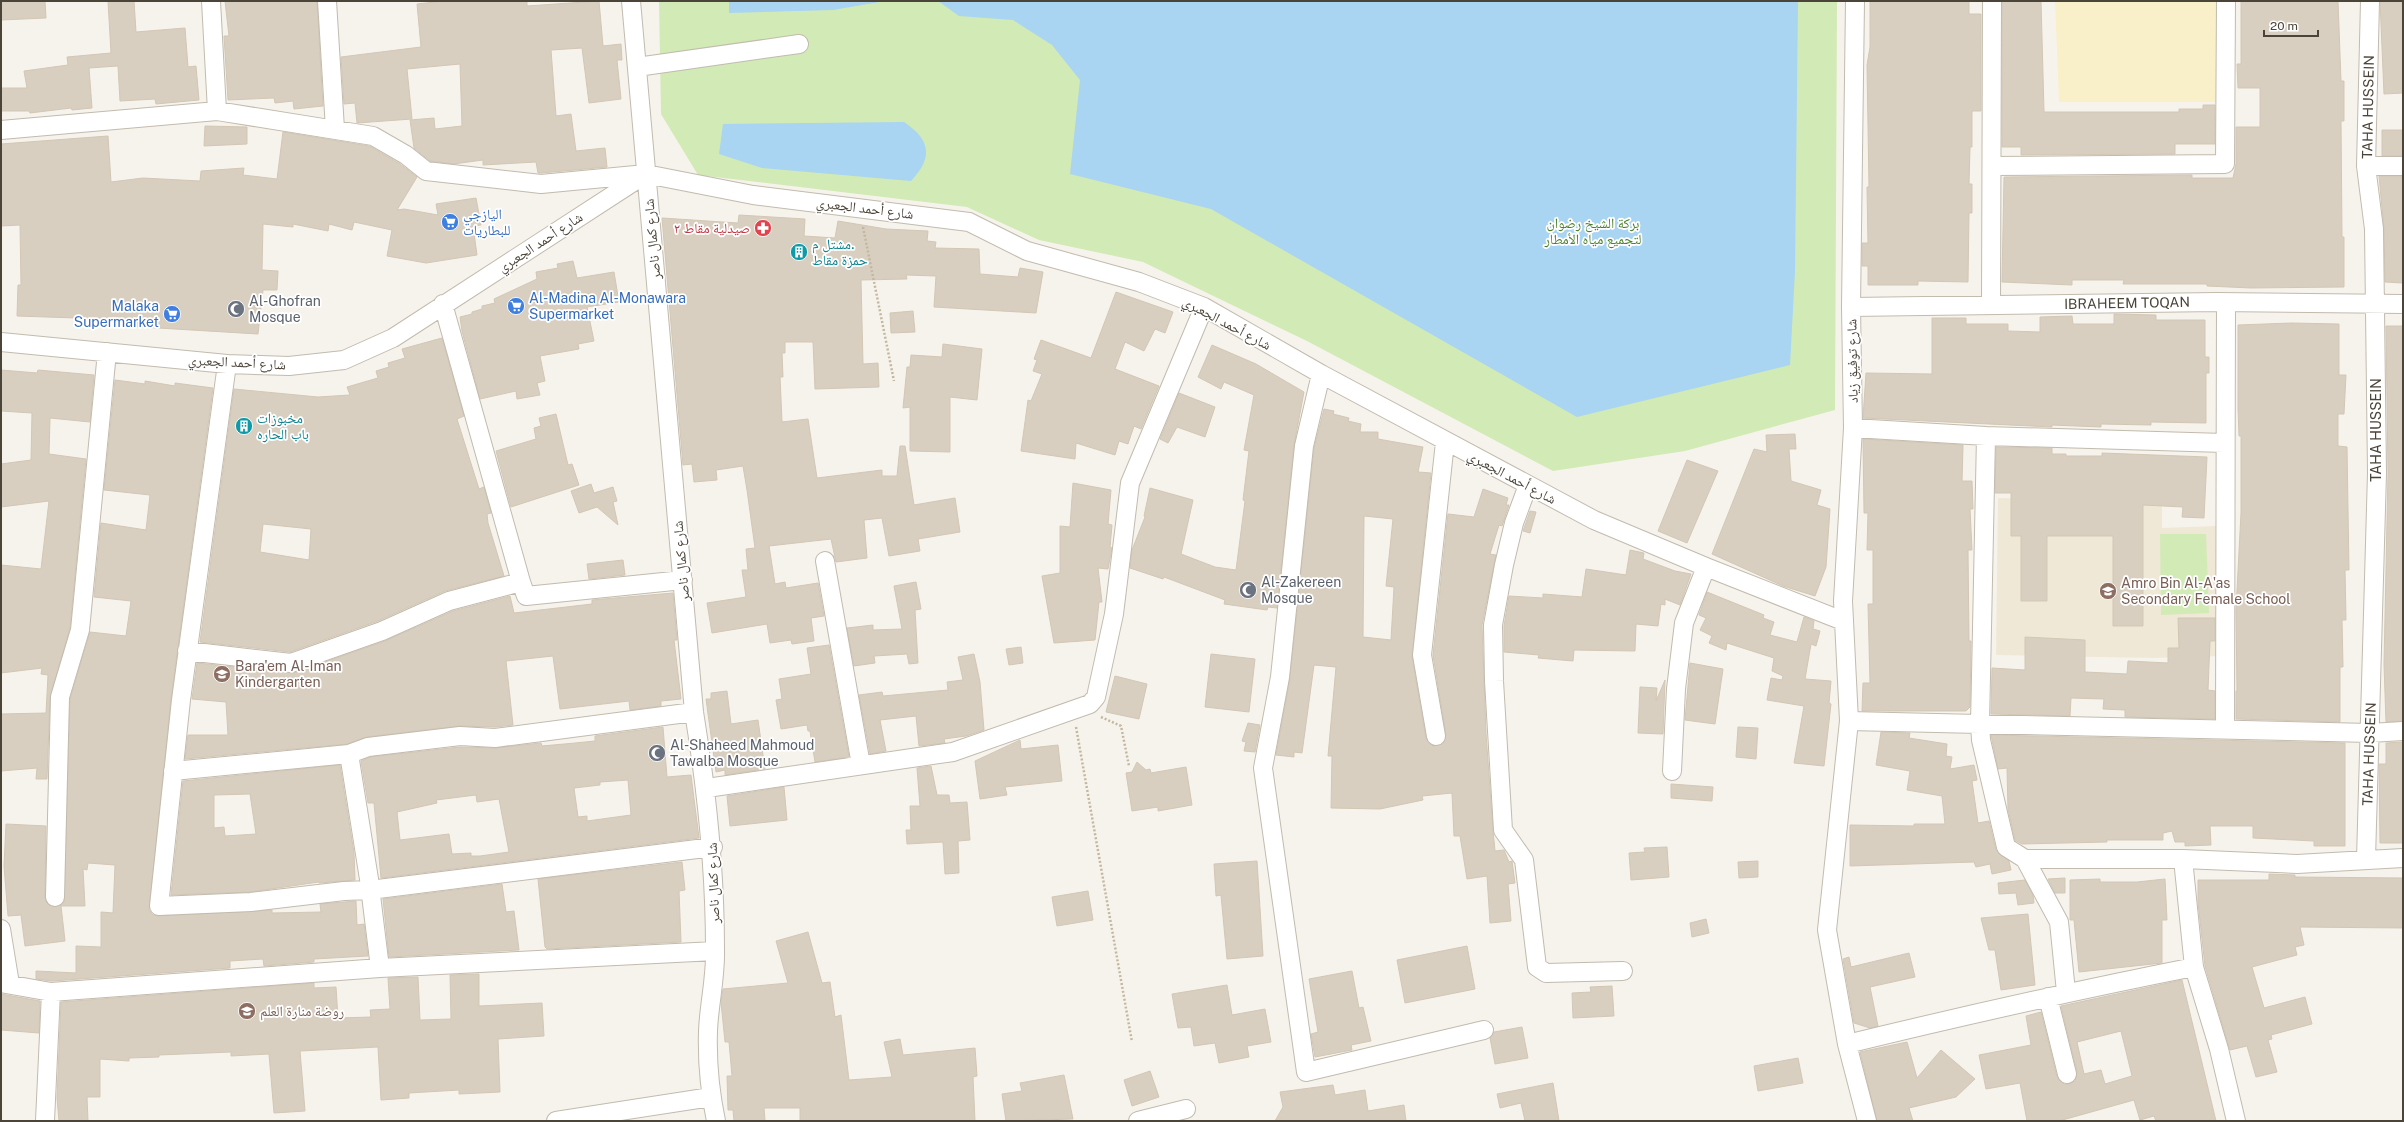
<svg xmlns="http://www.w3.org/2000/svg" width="2404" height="1122" viewBox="0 0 2404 1122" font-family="'Public Sans','Noto Naskh Arabic',sans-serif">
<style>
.education{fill:#efe8d6}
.green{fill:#d2eab5}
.sand{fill:#f9efc9}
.water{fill:#a9d4f2}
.building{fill:#d8cfc1;stroke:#d3c7b4;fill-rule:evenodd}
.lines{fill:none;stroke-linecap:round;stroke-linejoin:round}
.minor-casing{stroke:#c2bbae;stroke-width:20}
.path{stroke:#c4b79f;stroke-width:2.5;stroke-dasharray:2 2;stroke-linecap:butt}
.minor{stroke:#fff;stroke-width:18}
.labels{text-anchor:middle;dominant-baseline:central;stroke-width:3.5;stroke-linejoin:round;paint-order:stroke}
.street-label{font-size:14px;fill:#4b4439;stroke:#fff}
.shop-label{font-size:14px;fill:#366cbe;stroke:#fff;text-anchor:start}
.park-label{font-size:14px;fill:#4a7f2a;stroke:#fff}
.health-label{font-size:14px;fill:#be3a42;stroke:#fff;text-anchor:end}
.culture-label{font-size:14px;fill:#0d838f;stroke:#fff;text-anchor:start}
.worship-label{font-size:14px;fill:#5b616d;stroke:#fff;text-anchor:start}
.education-label{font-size:14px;fill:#785e54;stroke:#fff;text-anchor:start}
</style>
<rect width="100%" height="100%" fill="#f6f3ec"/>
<path class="education" d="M1998,498L2162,504V528L2217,526L2220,656L2153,658L1996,655Z"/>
<path class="green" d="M659,1H1837L1835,410L1685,451L1553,471L1307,341L1143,262L1039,240L967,207L698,175L661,114Z
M2160,534H2206L2209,613L2161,615Z"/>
<path class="sand" d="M2055,1H2221L2220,102H2059Z"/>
<path class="water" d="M729,1H885L833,10L729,13Z
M938,1H1798L1795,271L1790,365L1577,417L1211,209L1070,174L1080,80L1052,45L1013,20L959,16Z
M904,122C931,140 933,158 911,181L762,168L719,154L723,124Z"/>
<path class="building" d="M1,1H45L46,18L1,20Z
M108,1H134L136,32L185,28L188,67L196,66L199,100L156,104L155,99L120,101L118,66L89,68L92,108L72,110L71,108L30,113L29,111H1V88H27L24,71L68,65L67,57L111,53Z
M225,1H317L323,106L294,109L293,101L275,103L274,98L228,100L224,36H229Z
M444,1H527V6L599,1L603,46L621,44L622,60H617L621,99L589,103L582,48L551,50L556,116L571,114L576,151L605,148L607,167L541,173H538L536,162L483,165V160L453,164L430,161L414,148L410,120L434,118L435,129L462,126L460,64L407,69L412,119L357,123L355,103L344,104L341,57L421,47L417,4Z
M1870,1H1969V14H1981V111H1972V147H1970L1969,184H1972V213H1969L1968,282L1918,281V285H1868V266H1862V243H1868L1867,187H1869L1867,65L1870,47Z
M2002,1H2041L2044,112H2179V109H2203V105H2215V144H2175V154L2021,155V147H2002Z
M2241,1H2338L2341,81H2344V121H2341L2342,237H2344V287L2251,288L2207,286V284H2123L2124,280H2072V285L2002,282L2004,177L2192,175V178H2233L2236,164V127H2260V88H2238L2237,64H2241Z
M2380,1H2403V93L2384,94Z
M205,126L247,127V144L204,146Z
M2382,130H2403V156H2382Z
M283,132L369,146L400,164L417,177L397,210L404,209L438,215L436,204L476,198L481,225L473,226L477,255L426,263L387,256L392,230L354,222L352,230L329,224L328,231L293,224V227L263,224L262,270L278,271L277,290H263L258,334L125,326V322L76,320V318L17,316L18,285H21L20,225L1,226V144L108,136L111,182L143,178L200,181L201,171L244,168L243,175L277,179Z
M2379,176H2403V283L2385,282L2384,229Z
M739,215L805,219L804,236L835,238L838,221L886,229L928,231L927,241L936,242L935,248L979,249L980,274L1018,277L1020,268L1043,272L1036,313L934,307L936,276L906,275L907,279L861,280L863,364L878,363L879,387L815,389L813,342H785V353H782L783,377H780L782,422L808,419L817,478L882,470V476H897L900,446H905L914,505L955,498L960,532L918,539L920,551L889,556L882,518L864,520L867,558L836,562L831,539L769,546L775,584L785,582L786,588L818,583L824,616L811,618L814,641L792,644L791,640L770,643L767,624L712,633L707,603L746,597L742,570H748L746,549L755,548L747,490L743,466L716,470L717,480L694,482L692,464L683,465L662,218L738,223Z
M573,261L577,278L614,272L619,302L587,307L594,341L578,344L579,349L540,356L545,381L537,383L540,395L517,399L516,391L480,399L462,331L460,317L472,314V312L482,309V306L495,303L494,299L537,279L536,272L558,268L557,264Z
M1116,292L1173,312L1165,333L1155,329L1144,351L1125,342L1115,369L1159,386L1141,429L1134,426L1128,444L1119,441L1115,455L1076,443L1075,459L1021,451L1028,400L1031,401L1042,374L1033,371L1037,360L1034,359L1041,340L1091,358Z
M913,311L915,332L891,333L890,313Z
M2114,314L2156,315V320H2205V357H2209V373H2206V423L2151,422V425L2101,424V427L2052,425V427L1863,418L1866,373L1932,374V318H1966V324H2008V331L2040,332V317L2072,316L2073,324H2114Z
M2291,323L2339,324V375H2346L2344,414H2338V446L2347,447L2349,570H2345L2346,620H2342L2343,667H2340V722L2236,719V691H2237L2236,610L2241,513V436H2239L2238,408V325Z
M2386,326H2403V721L2386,722L2384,664L2388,473Z
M442,338L464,416L457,419L479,489L484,487L491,513L487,514L488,523L504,576L445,591L378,621L290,652L200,642L234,389L318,397L350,395L347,387L378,378L376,371L389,367L388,363L405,358L402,349ZM263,524L311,529L309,560L260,552Z
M943,344L982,349L977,400L950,397V452L910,451V407L903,408L907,367H910L911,355L942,357Z
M1212,345L1256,364L1304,392L1294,445L1277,608L1268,607L1267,610L1224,604L1225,600L1164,577L1163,579L1130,568L1132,550L1145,517L1144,516L1150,488L1193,500L1181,554L1215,567L1236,570L1245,501L1243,500L1249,451L1244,450L1254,395L1224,382L1221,389L1198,377Z
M1,370L37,373L38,370L94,375L90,422L50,418L49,454L86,459L70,628L50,697L47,779H36L37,768L1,771V714L46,713L48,675L41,674L42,668L1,673V565L41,569L49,501L1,507V464L31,460L32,413L1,411Z
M115,380L145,384V381L175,386V383L213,388L171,699L149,910L153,915L159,916L272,910V913L321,912L320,904L356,901L357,925L364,924L368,956L314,959V962L264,966L263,959L230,961V968L52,981L36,979V971L76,973V946L101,947V912L113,913L115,865L88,863L87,870L83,869L85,906H61L65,941L25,946L21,915L8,916L4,866L6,824L46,826L45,897L46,902L54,907L64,902L70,699L90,632L126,636L131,601L94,597L101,523L146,530L150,495L104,490Z
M1179,393L1215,407L1205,437L1177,427L1168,443L1160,439Z
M1324,409L1334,411L1333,414L1349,418L1348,421L1361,424L1360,432H1378V439L1423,447L1418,472L1431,473L1412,657L1426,738L1433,746L1443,744L1446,735L1433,655L1448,514L1474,517L1483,489L1508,498L1506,505H1509L1502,526L1499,525L1490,554L1496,555L1482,625L1486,733L1493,831L1495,851L1504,850L1509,862L1512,861L1515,883L1508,884L1511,921L1490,923L1487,876L1467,879L1460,836H1454L1452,793L1422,796L1423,800L1380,809L1331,808L1332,756H1328L1336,667L1314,665L1302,753L1294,752V757L1276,755L1290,678L1314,448ZM1364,516L1393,519L1386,586L1394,587L1391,640L1363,637Z
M556,414L568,465L572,464L579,485L511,507L496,451L536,439L534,428L541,426L539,418Z
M1795,434L1796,449H1789L1791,481L1821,490L1817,505L1830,509L1826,567L1815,596L1783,586L1712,554L1754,449L1767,452L1766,435Z
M1863,439L1963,445L1962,481H1972L1973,509H1970L1972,550H1968L1969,641H1971L1970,707L1966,711H1862L1863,683H1870L1868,604H1873V550H1867L1868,513H1864Z
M1996,447L2052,448V454H2066V456H2102V453L2207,457L2204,518L2182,517L2183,507L2143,505V626H2113V536H2047V601H2021V536H2011V493H1995Z
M1687,460L1718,471L1687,543L1658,531Z
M1073,483L1111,490L1108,524L1112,525L1110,547L1112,548L1108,569L1098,568L1102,602H1099L1095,640L1054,643L1042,576L1060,573V526L1070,527Z
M591,484L594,493L613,487L617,501L613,502L618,525L597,507L579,513L571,491Z
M1530,511L1536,512L1530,533L1523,531Z
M1630,550L1644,553L1643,559L1675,571L1691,574L1680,605L1665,599V605L1661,604L1658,626L1636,624L1635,651L1574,650L1573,661L1538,658L1539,655L1504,652V626L1509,596L1543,598V594L1582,597L1586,569L1626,575Z
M623,560L625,575L589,579L587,564Z
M916,582L921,609L915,610L918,663L909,664L907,654L874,656L875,663L854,666L847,628L873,625V630L902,629L894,586Z
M1707,592L1764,615L1763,618L1774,622L1770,635L1797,642L1804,617L1814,621L1813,629L1820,631L1816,646L1811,644L1805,679L1831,681L1829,703L1831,704L1824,766L1794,763L1804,706L1767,700L1771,678L1782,680L1783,676L1772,671L1774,658L1727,643L1726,650L1709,643L1712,636L1700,630L1706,618L1699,615Z
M673,593L677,640H674L681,699L661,701V706L630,710L629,701L560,709L553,656L506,661L513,725L495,727L459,726L367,737L347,744L185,759L188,735H228L226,702L192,699L197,663L294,673L385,641L453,611L510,596L514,613L592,604V600Z
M2178,618H2215V641H2210L2208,690L2215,691V719L2125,717V710L2103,709L2104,699L2071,698L2070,716L1991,714L1992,668L2025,670V637L2085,640V672L2127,674L2128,661L2168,663V648H2179Z
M829,645L849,757L815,762L810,731H808L807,725L781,729L776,700L782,699L779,679L811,674L807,648Z
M1021,647L1023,663L1009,665L1006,649Z
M974,654L980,682L984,730L966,736L944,739L945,743L919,746L916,716L880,720L886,751L870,754L859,695L882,692L883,696L948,690L947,682L963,680L958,657Z
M1211,654L1255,659L1249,712L1205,707Z
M1690,663L1723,669L1715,724L1685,720Z
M1115,676L1147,684L1139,719L1106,712Z
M1665,680L1663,734L1638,733L1640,687L1657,688L1656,701Z
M727,691L731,724L758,720L765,769L725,775V770L716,772L706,699H711V693Z
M1248,723L1260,725L1255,752L1244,751L1246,742L1242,741Z
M663,727L667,777L691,775L699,838L381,878L374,803H368L361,761L370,757L460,747L495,748L541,743L542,746L575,743L595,741V736ZM628,780L631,815L587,821V816L578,817L574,788L600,785V782ZM476,795L477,802L499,799L509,852L480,856H471V853L452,854L449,834L400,840L397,812L437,803L436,800Z
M1738,727L1758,728L1756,759L1736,757Z
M1881,732L1910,733L1909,738L1947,744L1946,756L1952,757L1950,769L1974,765L1977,780L1972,781L1978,823L1989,821L1996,850L2009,861L2011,870L1992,874L1990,864L1976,867L1974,862L1850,866V825L1914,826V824H1945L1942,796L1907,790L1910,771L1876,765Z
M1991,735L2345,743V846H2314V841L2253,838V826H2210L2211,845L2185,846V842H2175L2172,831L2163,833V840H2107V842L2022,844L2015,840L2008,809L2007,768L1998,769Z
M1020,740L1021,749L1058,745L1062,781L1005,787L1007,795L980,799L975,761Z
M2403,742V843H2380L2379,764H2386V743Z
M1137,762L1146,770L1150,769L1151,773L1186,767L1192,805L1158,811V807L1132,811L1126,773L1132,772Z
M340,765L354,853L355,880L319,883V882L250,892L171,895L183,781ZM250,794L256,834L225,836L224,827L214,828V795Z
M931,766L937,795H949L950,803L967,802L970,840L958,841L959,873L945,874L943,842L907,844L906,830H911L910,806H920L917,768Z
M1671,784L1713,787L1712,801L1671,798Z
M784,787L787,820L730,826L727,796Z
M1667,847L1669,877L1631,880L1629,853L1645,852L1644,848Z
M1257,861L1263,956L1227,959L1221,895L1216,896L1214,864Z
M1758,861V877L1739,878L1738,862Z
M682,862L685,890L679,891L681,942L547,949L545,947L538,879Z
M2269,874L2295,875V877L2403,878V928L2300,927L2304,945L2295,947L2297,955L2252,967L2264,1008L2305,997L2312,1024L2271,1035L2272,1039L2268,1040L2277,1072L2256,1077L2247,1046L2230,1050L2205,966L2198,902V880H2269Z
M2065,878V893H2055L2048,879Z
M2100,879V882H2137L2165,879L2167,920H2162V963L2079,972L2074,920H2070V880Z
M2025,880L2033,895L2034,903L2018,905L2016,893L1999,894L1998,883Z
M502,884L506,912L514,911L519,950L389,957L383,899Z
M1088,891L1093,920L1057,926L1052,897Z
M2028,914L2035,985L2001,990L1995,950H1989L1981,918Z
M1706,919L1709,933L1692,937L1690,923Z
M808,932L822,983L830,982L835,1017L841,1015L849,1080L892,1077L884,1042L900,1039L903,1055L975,1048L977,1076L973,1077L975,1121H800V1108H764L765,1121H734L733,1110H728L727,1076H732L729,1042H725L721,1002L723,989L788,983L776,941Z
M1467,946L1475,989L1405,1003L1397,960Z
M1909,953L1915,977L1870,987L1878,1026L1870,1028L1854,1023L1843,959L1849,957L1851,967Z
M1352,971L1359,1008L1363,1007L1371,1041L1351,1045L1352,1050L1315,1057L1311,1034L1318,1032L1309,979Z
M479,974V1006L542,1003L544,1036L498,1039L500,1092L459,1094V1090L409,1093V1098L381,1100L378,1047L300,1051L305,1111L274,1113L269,1054L231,1056V1052L159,1055V1057L129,1058V1061L100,1059V1097H87L88,1121H59L57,1098L61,1002L314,983V988L336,987L338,1018L371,1017L370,1010L390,1009L388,978L418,977L420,1020L451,1019L450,975Z
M2182,980L2216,1121H2156L2154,1116L2140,1120L2134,1100L2059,1121H2027L2020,1083L1986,1089L1979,1055L2031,1045L2026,1016L2041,1012L2057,1077L2064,1084H2069L2075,1081L2077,1072L2061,1006ZM2121,1031L2132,1076L2105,1084L2101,1070L2084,1074L2077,1042Z
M1227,985L1232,1015L1265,1009L1271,1042L1247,1046L1249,1057L1219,1063L1215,1043L1194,1046L1191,1027L1178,1028L1172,994Z
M1612,986L1614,1016L1573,1018L1572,993L1591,992L1590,987Z
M1,994L40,1001L39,1033L1,1030Z
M1522,1027L1528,1058L1495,1064L1490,1038L1494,1032Z
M1907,1042L1917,1078L1941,1050L1975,1079L1956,1097L1909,1108L1913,1121H1877L1860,1052Z
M1798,1058L1803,1083L1758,1091L1754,1066Z
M1150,1071L1159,1097L1132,1106L1124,1080Z
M1064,1075L1073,1119L1006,1121L1002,1094L1022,1091L1020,1083Z
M1553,1083L1559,1121H1525L1521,1103L1500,1108L1497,1094Z
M1333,1085L1335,1095L1365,1090L1368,1111L1404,1105L1406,1121H1275L1283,1107L1280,1092Z"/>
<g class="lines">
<defs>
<path id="minor" d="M211,1L217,111
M327,1L335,129
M631,1L694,712C707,792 715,868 715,949C716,977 709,1004 708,1031C707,1061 710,1092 716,1121
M1855,1L1851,307L1853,428L1843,601L1849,721L1827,930L1847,1044L1867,1121
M637,67L799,44
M1,130L217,111L373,136L406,155L426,171L541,184L646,174L753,195L969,222L1027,251L1139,282L1204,307L1321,374L1594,520L1706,567L1684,623L1676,689L1672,771
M1992,166L2225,164L2226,1
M2366,166H2403
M443,304L521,582
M1991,305L1992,1
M1851,307L2217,302L2403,304
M1,342L227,364L289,366L344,360L393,338L644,175
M227,364L181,700L159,906L251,902L344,891L370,890L713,847
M1321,374L1304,446L1280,677L1263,768L1306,1072L1484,1030
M1853,428L1986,436L2224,443
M1986,436L1980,724L1981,740L2006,847L2025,859L2059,922L2066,992
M1528,485L1514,523L1504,565L1493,625L1494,681L1503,830L1524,860L1537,967L1546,973L1623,971
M825,561L861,765
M1706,567L1843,621
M187,651L291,663L382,631L449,601L521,582L526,596L683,580
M1849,721L2370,733L2403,731
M2225,729L2226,303
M1436,736L1422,655L1445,442
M349,754L369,879L380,968
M173,771L349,754L368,747L460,736L495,738L694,712
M707,788L953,752L1090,704L1096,697L1114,614L1130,483L1204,307
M2025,859H2183L2297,864L2403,858
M2183,859L2194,967L2219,1049L2236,1121
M2366,859L2377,473L2374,229L2366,166L2370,1
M55,897L60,697L80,630L107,352
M1,929L10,984
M1,983L51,992L380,968L715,951
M2048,997L2067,1074
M1847,1044C1962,1016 2078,990 2194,967
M45,1121L51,992
M556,1121L711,1097
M1138,1121L1186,1109"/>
</defs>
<use href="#minor" class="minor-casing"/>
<path class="path" d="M863,227L894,381
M1101,717L1121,726L1129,766
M1076,727L1132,1042"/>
<use href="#minor" class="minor"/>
</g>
<defs>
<symbol id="supermarket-disc" viewBox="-11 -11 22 22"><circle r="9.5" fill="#3f7fe0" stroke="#fff"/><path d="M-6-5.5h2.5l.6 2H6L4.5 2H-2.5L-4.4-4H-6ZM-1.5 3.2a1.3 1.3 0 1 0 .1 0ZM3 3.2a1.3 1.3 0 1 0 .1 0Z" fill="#fff"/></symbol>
<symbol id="pharmacy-disc" viewBox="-11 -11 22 22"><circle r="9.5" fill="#e0444e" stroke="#fff"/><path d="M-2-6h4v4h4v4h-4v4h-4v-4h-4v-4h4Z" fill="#fff"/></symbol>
<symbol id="building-disc" viewBox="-11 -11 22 22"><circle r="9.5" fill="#0f9aa8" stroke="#fff"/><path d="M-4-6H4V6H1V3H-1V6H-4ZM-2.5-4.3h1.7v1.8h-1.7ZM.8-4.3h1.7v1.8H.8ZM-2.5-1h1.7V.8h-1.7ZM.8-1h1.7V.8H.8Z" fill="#fff"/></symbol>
<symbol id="mosque-disc" viewBox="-11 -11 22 22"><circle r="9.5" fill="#6b7280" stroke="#fff"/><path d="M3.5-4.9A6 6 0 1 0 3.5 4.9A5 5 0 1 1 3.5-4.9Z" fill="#fff"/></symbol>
<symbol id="school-disc" viewBox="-11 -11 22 22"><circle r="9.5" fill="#8d6e63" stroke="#fff"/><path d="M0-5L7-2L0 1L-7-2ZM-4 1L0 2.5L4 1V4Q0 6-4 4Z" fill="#fff"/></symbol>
</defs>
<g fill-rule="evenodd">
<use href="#supermarket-disc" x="440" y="212" width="20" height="20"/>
<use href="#pharmacy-disc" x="753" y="218" width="20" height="20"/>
<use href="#building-disc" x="789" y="242" width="20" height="20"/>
<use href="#supermarket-disc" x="506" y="296" width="20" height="20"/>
<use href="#mosque-disc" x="226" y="299" width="20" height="20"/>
<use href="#supermarket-disc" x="162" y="304" width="20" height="20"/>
<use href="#building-disc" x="234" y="416" width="20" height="20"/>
<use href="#mosque-disc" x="1238" y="580" width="20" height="20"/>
<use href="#school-disc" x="2098" y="581" width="20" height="20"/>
<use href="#school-disc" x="212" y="664" width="20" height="20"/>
<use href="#mosque-disc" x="647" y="743" width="20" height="20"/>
<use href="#school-disc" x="237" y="1001" width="20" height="20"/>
</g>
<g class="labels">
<g class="street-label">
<text transform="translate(2368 107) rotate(-89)">TAHA HUSSEIN</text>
<text transform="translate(865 208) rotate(7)">شارع أحمد الجعبري</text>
<text transform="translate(652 239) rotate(-95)">شارع كمال ناصر</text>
<text transform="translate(540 242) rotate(-33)">شارع أحمد الجعبري</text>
<text transform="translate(2127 303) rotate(-1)">IBRAHEEM TOQAN</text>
<text transform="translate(1227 323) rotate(28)">شارع أحمد الجعبري</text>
<text transform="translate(1852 361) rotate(-91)">شارع توفيق زياد</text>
<text transform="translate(237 362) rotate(3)">شارع أحمد الجعبري</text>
<text transform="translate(2376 430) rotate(-90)">TAHA HUSSEIN</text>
<text transform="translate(1512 477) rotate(28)">شارع أحمد الجعبري</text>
<text transform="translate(681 561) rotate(-95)">شارع كمال ناصر</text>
<text transform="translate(2369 754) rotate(-88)">TAHA HUSSEIN</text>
<text transform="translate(713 883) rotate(-92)">شارع كمال ناصر</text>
</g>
<g class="shop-label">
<text x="463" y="214">اليازجي<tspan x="463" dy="16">للبطاريات</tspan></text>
<text x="529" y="298">Al-Madina Al-Monawara<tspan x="529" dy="16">Supermarket</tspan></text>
<text x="159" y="306" text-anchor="end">Malaka<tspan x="159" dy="16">Supermarket</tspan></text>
</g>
<g class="park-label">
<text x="1593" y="223">بركة الشيخ رضوان<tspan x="1593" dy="16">لتجميع مياه الأمطار</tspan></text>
</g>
<g class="health-label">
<text x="750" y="228">صيدلية مقاط ٢</text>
</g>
<g class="culture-label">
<text x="812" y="244">مشتل م.<tspan x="812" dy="16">حمزة مقاط</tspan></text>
<text x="257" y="418">مخبوزات<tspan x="257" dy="16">باب الحاره</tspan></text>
</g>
<g class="worship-label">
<text x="249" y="301">Al-Ghofran<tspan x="249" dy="16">Mosque</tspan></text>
<text x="1261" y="582">Al-Zakereen<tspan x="1261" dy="16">Mosque</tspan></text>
<text x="670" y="745">Al-Shaheed Mahmoud<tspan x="670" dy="16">Tawalba Mosque</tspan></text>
</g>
<g class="education-label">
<text x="2121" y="583">Amro Bin Al-A'as<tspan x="2121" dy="16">Secondary Female School</tspan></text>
<text x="235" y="666">Bara'em Al-Iman<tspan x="235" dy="16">Kindergarten</tspan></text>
<text x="260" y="1011">روضة منارة العلم</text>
</g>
</g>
<rect width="2404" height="1122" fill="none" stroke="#4b4439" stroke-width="4"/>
<path d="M2264 30v6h54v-6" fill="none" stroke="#4b4439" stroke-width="2"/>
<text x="2270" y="30" font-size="12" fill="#4b4439" stroke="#ffffff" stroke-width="3" paint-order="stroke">20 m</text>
</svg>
